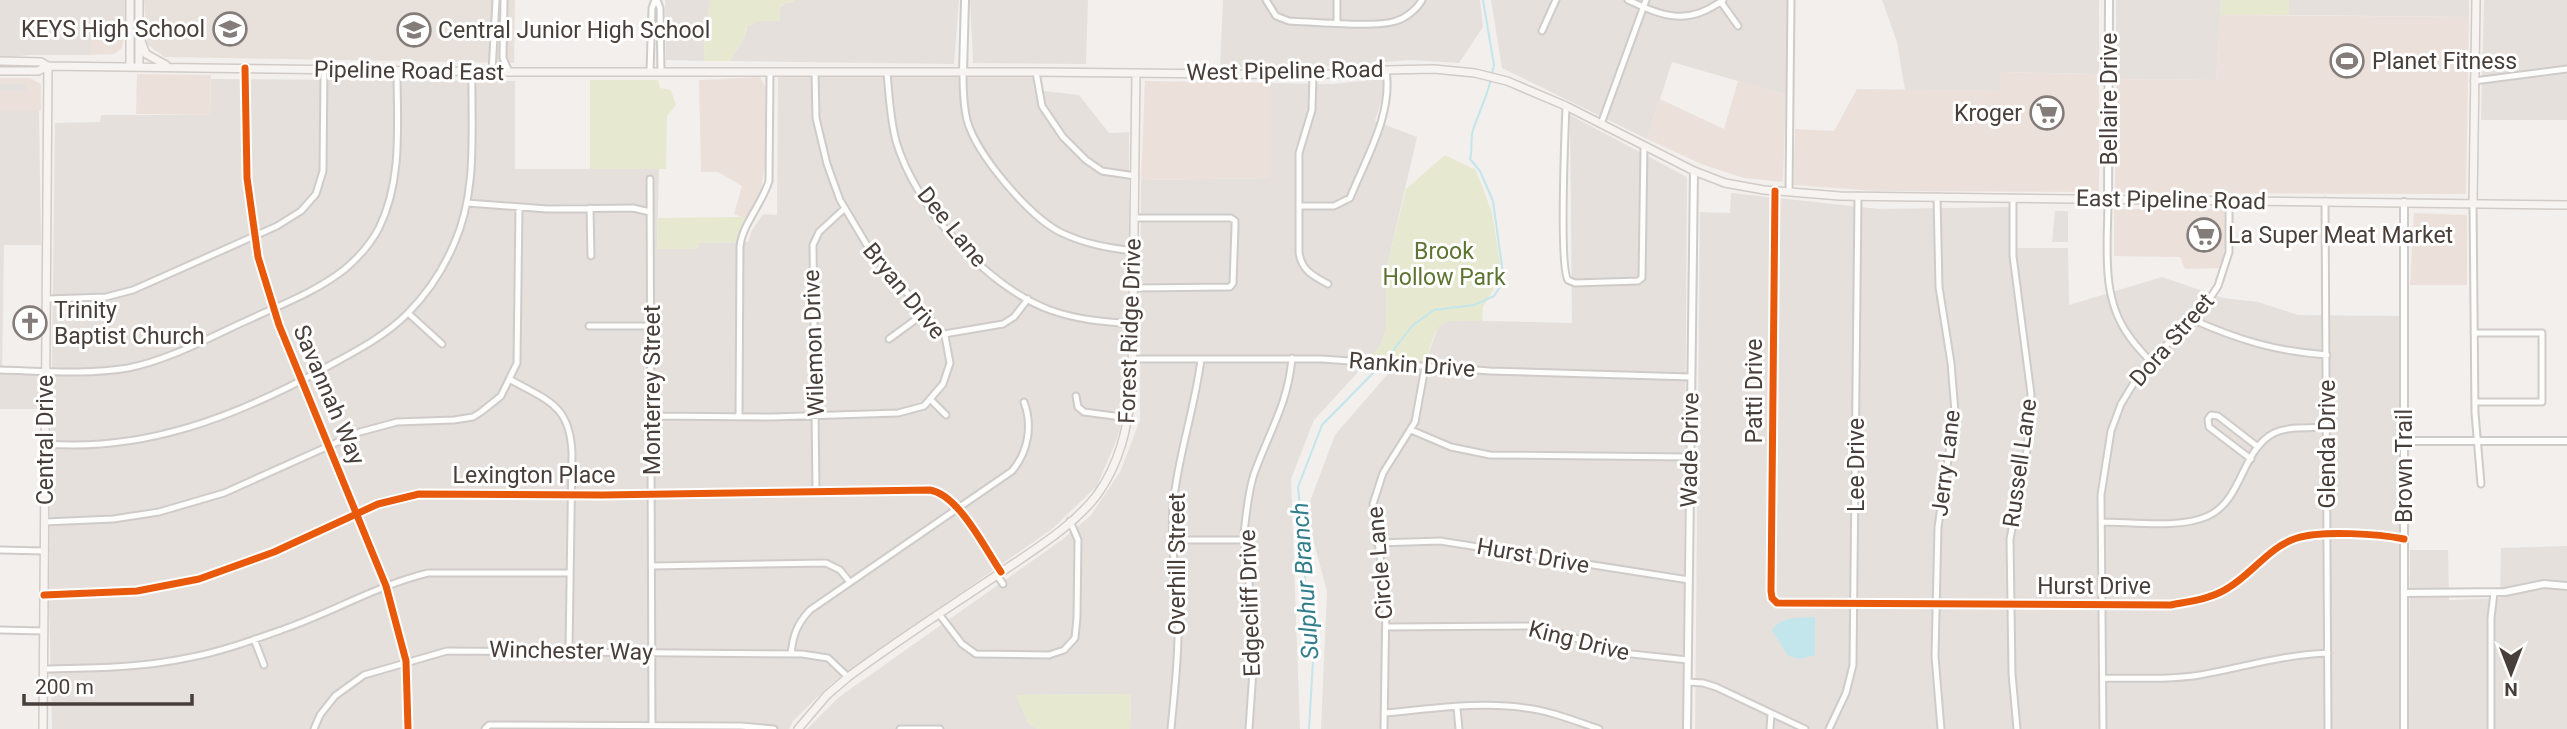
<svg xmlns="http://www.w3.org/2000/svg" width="2567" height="729" viewBox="0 0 2567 729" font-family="Roboto,sans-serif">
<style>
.residential{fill:#e5e0dc}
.commercial{fill:#ece0db}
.education{fill:#e8e0da}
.green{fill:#e6e9d0}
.parking{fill:#e4e0de}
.water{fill:#c2e6eb}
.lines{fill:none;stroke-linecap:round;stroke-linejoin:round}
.stream{stroke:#c2e6eb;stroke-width:2}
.minor-casing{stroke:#cfcbc9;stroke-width:9}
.tertiary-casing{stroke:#cfcbc9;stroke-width:10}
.secondary-casing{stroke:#d2cbc6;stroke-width:10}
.minor{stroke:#fdfdfc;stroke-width:5}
.tertiary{stroke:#fdfdfc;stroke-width:6}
.secondary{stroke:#f6f3f1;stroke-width:7}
.cycleway-casing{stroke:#fff;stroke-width:11}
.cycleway{stroke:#e8590c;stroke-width:7}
.labels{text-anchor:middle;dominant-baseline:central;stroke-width:6;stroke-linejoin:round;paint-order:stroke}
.poi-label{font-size:23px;fill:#483e3a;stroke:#fff;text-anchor:start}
.street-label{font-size:23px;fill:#483e3a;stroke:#fff}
.park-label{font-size:23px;fill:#5d7432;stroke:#fff}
.water-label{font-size:24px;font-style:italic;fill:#337e8b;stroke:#fff}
</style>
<rect width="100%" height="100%" fill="#f2efed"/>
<path class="residential" d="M0,0H126V22H91V55H30L0,58Z
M665,0H711L705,31L704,61L666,60Z
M794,0H959L954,64L730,61L746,34L747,26L758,21H780V7L786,3L794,2Z
M970,0H1088L1086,64L973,63Z
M1223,0H1480L1483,27L1459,63L1411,60L1305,68L1220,67Z
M1491,0H1790L1786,95L1672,62L1647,139L1502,68Z
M1882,0H2099V74L2001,72L2000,91L1905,90L1897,42Z
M2116,0H2221L2216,80L2116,79Z
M2289,0H2469V17L2289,15Z
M2484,0H2567V120H2481Z
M778,77H1033L1034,90L1079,95L1109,133L1129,132V361L1126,409L1116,441L1097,486L1052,529L831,684L793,721L789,729H52L49,602L55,123L100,122L101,115H210L211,79L515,81V169H659L657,248H698V243L748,242L752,230L763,214L777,215Z
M1383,79V95L1375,121L1417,137L1387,267L1386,330L1381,344L1370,359L1314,420L1291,479L1300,729H1130L1131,694L1016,695L1029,724L1038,729H807L839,697L1063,539L1091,515L1120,472L1140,420L1141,180L1270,178V83L1331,84Z
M0,111H39L41,245H4L2,373L40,375L41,409H0Z
M1570,115L1687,177L1683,729H1321L1327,592L1306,512L1335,435L1392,369L1422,371L1439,325L1446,320L1572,323Z
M1731,193L1879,209L2010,207V248H2068L2069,305L2162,277L2223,298L2258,302L2298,315L2401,316L2399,729H1695L1700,212L1730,213Z
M2567,546V729H2409L2410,550H2448L2449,600L2500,598L2501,548Z"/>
<path class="commercial" d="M2220,15L2469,17L2466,194L2115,193L2116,79L2216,80Z
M91,22H126L122,48L114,54L91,55Z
M2000,72L2099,74V192L1874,191L1793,185L1795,129L1834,131L1857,89L2000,91Z
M137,74L211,75L210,115L136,114Z
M760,77L765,86V164L760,197L746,219L734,214L742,186L718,172H701L699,80Z
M0,78H30L41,84V111H0Z
M1145,81L1270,83V178L1141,180Z
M1738,81L1786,95L1783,182L1744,178L1701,164L1647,139L1660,99L1724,129Z
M2114,209H2224L2225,243L2221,268L2185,269L2180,257L2114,256Z
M2414,213L2467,215V285H2410Z"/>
<path class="education" d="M144,0H515L514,63L164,57L147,44Z"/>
<path class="green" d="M711,0H794L795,2L786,3L780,6V21H758L747,26L746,34L730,61H704L705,31Z
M2221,0H2289V15H2220Z
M590,80H658L660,88L671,90L676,105L667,116L666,169H590Z
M1445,155L1476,170L1492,213L1502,275L1483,307L1482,321C1434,320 1440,318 1425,363L1370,359L1381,344L1386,330L1387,267L1406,189Z
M741,217L746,219L737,242L698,243V249H657L658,218Z
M1131,694L1130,729H1038L1029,724L1016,695Z"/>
<path class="parking" d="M0,84H26V91H0Z
M2055,211H2068V242H2052Z"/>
<path class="water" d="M1815,617V655L1800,659L1788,656L1772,630C1781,616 1800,618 1815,617Z"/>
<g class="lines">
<path class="stream" d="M1483,0L1494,65L1492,73
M1385,361L1412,326L1434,310L1474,305L1494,296L1504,281L1493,201L1480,171L1470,159C1473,149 1470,140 1473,130C1479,112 1487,97 1491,79
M1309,729L1314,643L1305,594V562L1298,487L1322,425L1381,365"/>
<defs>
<path id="minor" d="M504,0L503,58L509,72
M657,0L660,8L661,72
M1266,0L1276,16L1289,21C1314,22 1375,28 1396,21C1406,18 1417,9 1422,0
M1628,0C1664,17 1688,26 1723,0
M1721,2L1738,26
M1337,22V0
M1542,31L1556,0
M492,72L496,0
M650,72L652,8L655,0
M887,72C889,95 890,118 896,141C915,206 985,286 1050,310C1078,320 1105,322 1134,324
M963,72C963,88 963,104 967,120C976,154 1030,218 1062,233C1085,244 1109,248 1134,251
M1036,72L1042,106L1063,137L1086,160L1102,171L1135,176
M1313,75L1312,110L1299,153V252C1301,270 1313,276 1328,284
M2474,81L2567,69
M1566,106C1565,132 1559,267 1568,280L1575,283L1638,281L1642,278L1644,146
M1601,124L1646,0
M650,179L652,726
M1775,191L1771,591L1772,598L1777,603L2171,605C2191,601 2211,599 2228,588C2252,574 2270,546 2297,538C2322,530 2379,534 2404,539
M1789,192L1791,0
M1937,197L1939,287L1951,363L1955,412L1938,527L1935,656L1941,729
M2013,198V256L2031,394L2027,450L2010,539L2012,674L2017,729
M2108,199C2108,245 2100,297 2129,336C2135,345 2143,353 2150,361
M2325,201L2328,729
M467,203L547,209L633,208L650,212
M2473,203L2475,413L2481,484
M1299,206H1334L1350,198C1366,158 1393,114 1386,70
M590,208L591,256
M1134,288L1230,287L1233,283L1235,227V221L1231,218H1135
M47,299L106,297L133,290L277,226L301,211L316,194L323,171L324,70
M408,313L442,344
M2191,319C2239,340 2274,351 2327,355
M589,326H652
M2474,333H2542V402H2475
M944,334L1003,324L1014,317L1028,299
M889,339L926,312
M1133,359H1322L1490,371L1691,377
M0,370C42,371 86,375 128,368C169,360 208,338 246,321C280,305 316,292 345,269C358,258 371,243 379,228C403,179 397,123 397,71
M511,380C548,401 570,405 572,453L569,651
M1076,396L1078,407L1084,412L1129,418
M931,400L946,415
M652,416L772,417L898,413L924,406L943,384L950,363L945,336L871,252L840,200L827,164L816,118L815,72
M739,417L740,246C743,223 762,204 769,181L770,72
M1411,430L1451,447L1490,455L1690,457
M45,444C145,452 237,416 323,369C352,353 383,338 407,314C426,295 443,270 454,244C478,191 471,129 472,72
M2251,459L2209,427L2208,419L2211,415L2218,416L2258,447
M816,491L813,245L819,232L845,208
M45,522L113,519L159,512L224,493L360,432L397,422L454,420L473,417L481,412L501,396L517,363L519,207
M2101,522C2132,522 2180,529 2208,516C2243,500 2241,450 2274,433C2289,426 2311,428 2327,427
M1173,540H1245
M1377,543L1440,541L1689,580
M0,550L45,551
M652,566L826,563L840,570L849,581
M997,575L1003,584
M44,595L137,591L199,579L274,552L378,504L419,494L603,495L930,490C959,495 985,549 1001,572
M939,614L962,644L976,654L1049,655L1064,650L1075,638L1077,617L1078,540L1070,521
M1386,627L1527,626L1553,631L1622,653L1688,660
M0,630L44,631
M254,639L264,665
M791,654C793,635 797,624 810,610L1012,471C1028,452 1033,426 1024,402
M44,669C92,668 140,668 187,658C220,652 253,640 284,629C333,612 378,585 428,573H570
M2103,678C2135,678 2168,680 2200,675C2245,667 2281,655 2328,653
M1688,682L1703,683L1716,687L1805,729
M1457,708L1459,729
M1385,713C1431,709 1481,701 1526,708C1551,711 1575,721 1599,729
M314,729L320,715L335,696L364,675L447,651L802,654L828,658L848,677
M485,729L489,725L741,726L774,729
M900,729H940
M1171,729C1174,694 1179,658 1178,623C1177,583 1170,545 1173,505C1178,455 1195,408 1201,359
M1249,729L1255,641L1244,534C1246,515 1248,492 1254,474C1269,432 1288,404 1292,358
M1384,729L1386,601L1373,504L1383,473L1415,422L1425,367
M1770,729L1771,713
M1829,729L1846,693L1853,665L1858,196
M2103,729L2101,495L2111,431L2121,404L2140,373L2208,301L2218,286L2229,252V200
M2491,729V618L2494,593"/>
<path id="tertiary" d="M245,68L247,178L258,257L279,325L386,586L406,661L408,729
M963,72L965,0
M2108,199L2109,0
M2404,441H2567
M2404,593L2505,592L2544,584L2567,586
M1687,729L1694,171
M2404,729V202"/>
<path id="secondary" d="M141,41L146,54L166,65
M0,61L41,62L48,66L509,72H1036L1313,75L1386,70L1434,69L1475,73L1507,81L1566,106L1694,171L1725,183L1764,190L1840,196L2567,205
M130,67V0
M139,67V0
M0,71H38L48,66
M2473,203L2476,0
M43,729L48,66
M798,729L827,695L848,677C899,639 953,605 1006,569C1037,548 1074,525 1097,495C1120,463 1127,429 1132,390L1136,73"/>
</defs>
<use href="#minor" class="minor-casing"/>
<use href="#tertiary" class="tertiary-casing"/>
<use href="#secondary" class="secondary-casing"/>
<use href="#minor" class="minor"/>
<use href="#tertiary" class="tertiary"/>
<use href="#secondary" class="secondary"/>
<defs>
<path id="cycleway" d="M245,68L247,178L258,257L279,325L386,586L406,661L408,729
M1775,191L1771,591L1772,598L1777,603L2171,605C2191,601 2211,599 2228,588C2252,574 2270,546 2297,538C2322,530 2379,534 2404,539
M44,595L137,591L199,579L274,552L378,504L419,494L603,495L930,490C959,495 985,549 1001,572"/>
</defs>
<use href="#cycleway" class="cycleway-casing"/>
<use href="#cycleway" class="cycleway"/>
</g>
<defs>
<symbol id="school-ring" viewBox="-11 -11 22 22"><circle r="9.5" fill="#fff" stroke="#847c79" stroke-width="1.5"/><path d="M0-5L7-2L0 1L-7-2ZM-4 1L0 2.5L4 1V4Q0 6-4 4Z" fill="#847c79"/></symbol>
<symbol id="stadium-ring" viewBox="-11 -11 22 22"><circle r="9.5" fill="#fff" stroke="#847c79" stroke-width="1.5"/><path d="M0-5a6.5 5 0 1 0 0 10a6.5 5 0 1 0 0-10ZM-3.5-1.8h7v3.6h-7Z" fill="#847c79"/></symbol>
<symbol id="supermarket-ring" viewBox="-11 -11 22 22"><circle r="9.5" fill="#fff" stroke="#847c79" stroke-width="1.5"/><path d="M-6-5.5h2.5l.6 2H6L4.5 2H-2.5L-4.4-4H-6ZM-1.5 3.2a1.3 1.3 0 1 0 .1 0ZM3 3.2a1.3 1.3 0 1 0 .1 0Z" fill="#847c79"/></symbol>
<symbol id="church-ring" viewBox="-11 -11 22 22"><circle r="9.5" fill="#fff" stroke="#847c79" stroke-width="1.5"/><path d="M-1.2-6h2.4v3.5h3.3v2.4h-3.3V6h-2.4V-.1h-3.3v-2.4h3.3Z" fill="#847c79"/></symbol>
</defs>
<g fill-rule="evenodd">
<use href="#school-ring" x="211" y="10" width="38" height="38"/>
<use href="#school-ring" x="395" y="11" width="38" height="38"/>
<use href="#stadium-ring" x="2328" y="42" width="38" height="38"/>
<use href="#supermarket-ring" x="2028" y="94" width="38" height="38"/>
<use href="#supermarket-ring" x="2185" y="216" width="38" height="38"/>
<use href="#church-ring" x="11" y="304" width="38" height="38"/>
</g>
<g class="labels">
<g class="poi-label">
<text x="205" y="29" text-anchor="end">KEYS High School</text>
<text x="438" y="30">Central Junior High School</text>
<text x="2372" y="61">Planet Fitness</text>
<text x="2022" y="113" text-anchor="end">Kroger</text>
<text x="2228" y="235">La Super Meat Market</text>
<text x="54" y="310">Trinity<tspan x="54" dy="26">Baptist Church</tspan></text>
</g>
<g class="street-label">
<text transform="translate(409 71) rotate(1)">Pipeline Road East</text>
<text transform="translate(1285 71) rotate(-1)">West Pipeline Road</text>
<text transform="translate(2109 99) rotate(-90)">Bellaire Drive</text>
<text transform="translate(2171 200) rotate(1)">East Pipeline Road</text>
<text transform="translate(952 227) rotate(51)">Dee Lane</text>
<text transform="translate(904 291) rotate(51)">Bryan Drive</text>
<text transform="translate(1130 331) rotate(-88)">Forest Ridge Drive</text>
<text transform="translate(2172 340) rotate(-49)">Dora Street</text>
<text transform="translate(814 343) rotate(-92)">Wilemon Drive</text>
<text transform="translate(1412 365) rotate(4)">Rankin Drive</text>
<text transform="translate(652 390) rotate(-90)">Monterrey Street</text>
<text transform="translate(1754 391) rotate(-90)">Patti Drive</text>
<text transform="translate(329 395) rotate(67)">Savannah Way</text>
<text transform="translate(45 440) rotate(-90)">Central Drive</text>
<text transform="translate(2327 444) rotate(-90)">Glenda Drive</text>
<text transform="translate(1690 450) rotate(-89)">Wade Drive</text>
<text transform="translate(1946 463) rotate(-83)">Jerry Lane</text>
<text transform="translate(2020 463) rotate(-82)">Russell Lane</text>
<text transform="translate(1856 465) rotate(-90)">Lee Drive</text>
<text transform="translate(2404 466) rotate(-90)">Brown Trail</text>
<text x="534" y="475">Lexington Place</text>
<text transform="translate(1533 556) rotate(10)">Hurst Drive</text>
<text transform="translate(1380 563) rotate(-95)">Circle Lane</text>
<text transform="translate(1177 564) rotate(-90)">Overhill Street</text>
<text x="2094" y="586">Hurst Drive</text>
<text transform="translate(1250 603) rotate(-92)">Edgecliff Drive</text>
<text transform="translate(1579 641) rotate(14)">King Drive</text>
<text transform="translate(571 651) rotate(1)">Winchester Way</text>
</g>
<g class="park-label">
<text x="1444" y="251">Brook<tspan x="1444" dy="26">Hollow Park</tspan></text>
</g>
<g class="water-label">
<text transform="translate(1305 581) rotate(-94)">Sulphur Branch</text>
</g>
</g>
<g transform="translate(2511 673) rotate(180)" stroke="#ffffff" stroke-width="5" paint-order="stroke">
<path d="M0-5L12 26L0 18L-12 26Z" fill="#483e3a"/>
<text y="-10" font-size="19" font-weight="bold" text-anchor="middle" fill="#483e3a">N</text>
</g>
<path d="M24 694v10h168v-10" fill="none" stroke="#483e3a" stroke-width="3.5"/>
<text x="35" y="694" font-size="21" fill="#483e3a" stroke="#ffffff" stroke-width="5" paint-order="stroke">200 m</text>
</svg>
